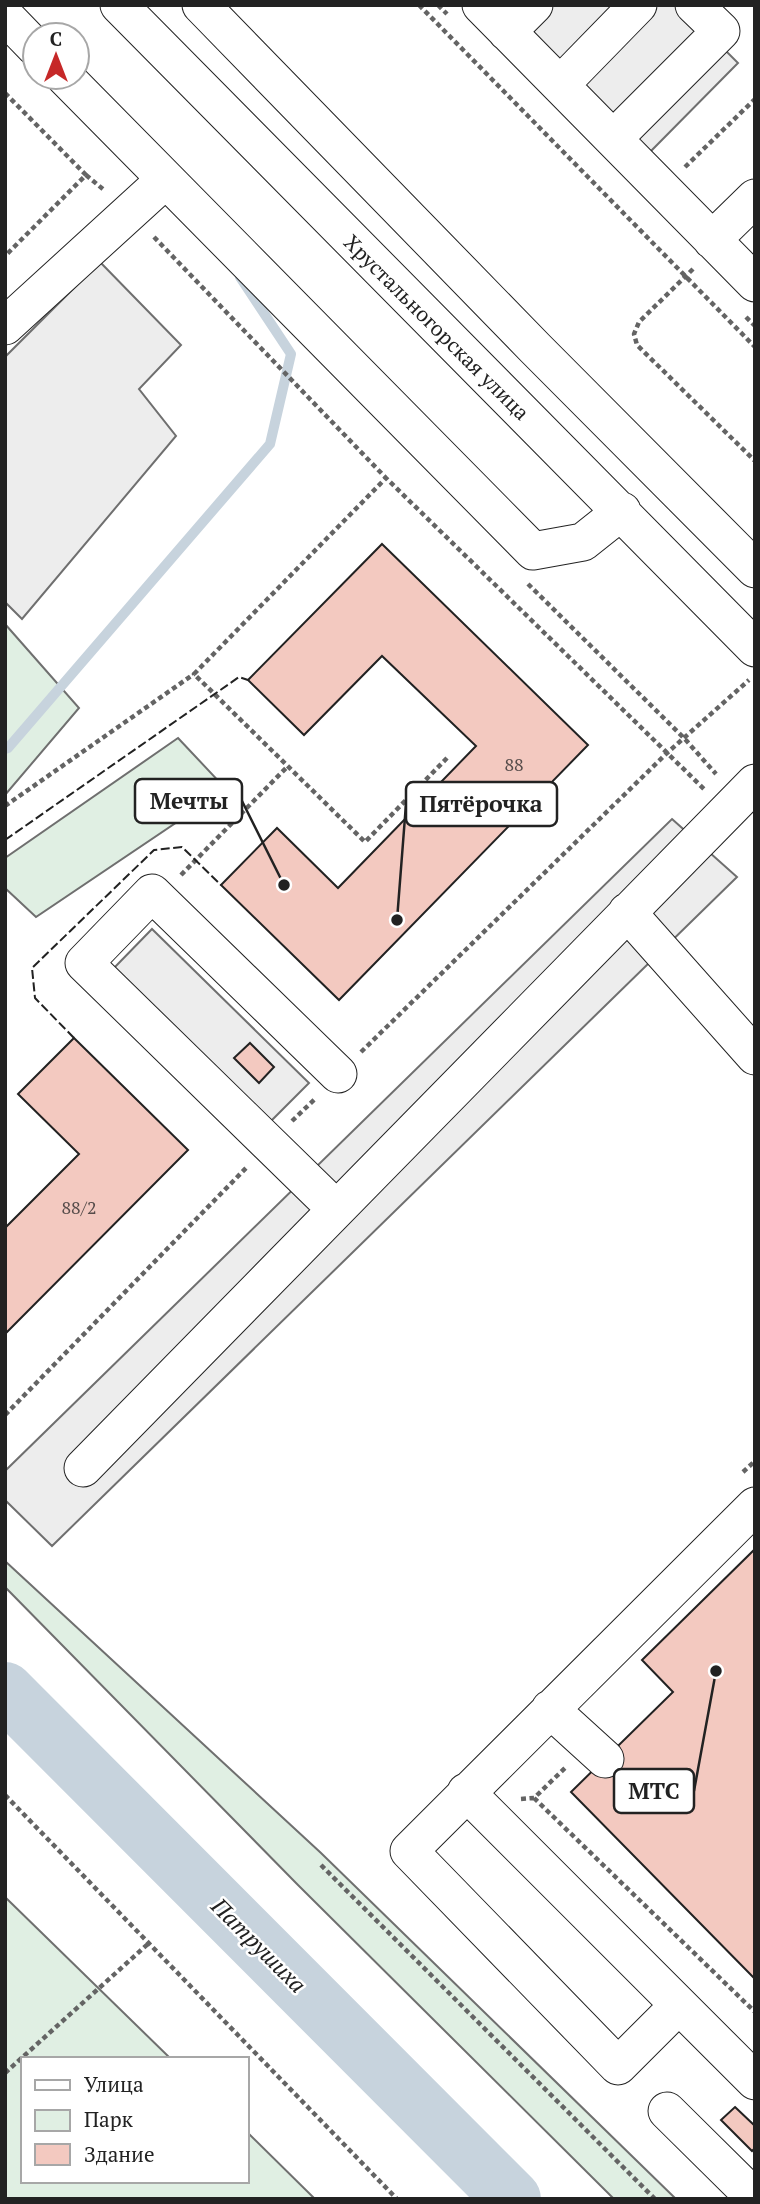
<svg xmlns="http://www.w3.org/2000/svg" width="760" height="2204" viewBox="0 0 760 2204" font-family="'PT Serif',serif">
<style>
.green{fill:#e0efe3;stroke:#6f6f6f;stroke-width:2}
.parking{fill:#ededed;stroke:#6f6f6f;stroke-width:2}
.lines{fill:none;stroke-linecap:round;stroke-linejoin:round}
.stream{stroke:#c7d3dd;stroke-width:10}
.river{stroke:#c7d3dd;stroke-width:58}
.building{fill:#f3c9c0;stroke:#222;stroke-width:2}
.minor-casing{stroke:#222;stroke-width:39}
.path{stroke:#646464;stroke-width:4.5;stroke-dasharray:5 3.5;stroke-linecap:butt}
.minor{stroke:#fff;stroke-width:37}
.fence{stroke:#222;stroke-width:2;stroke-dasharray:9 3.5;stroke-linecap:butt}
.labels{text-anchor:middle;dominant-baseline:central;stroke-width:5;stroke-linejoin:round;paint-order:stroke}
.number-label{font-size:18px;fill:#564c4a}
.street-label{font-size:21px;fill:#222;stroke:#fff}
.water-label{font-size:23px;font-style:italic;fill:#222;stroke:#fff}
.leader{fill:none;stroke:#222;stroke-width:2.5}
.callout-dot{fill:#222;stroke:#fff;stroke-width:2.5}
.callout{fill:#fff;stroke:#222;stroke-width:2.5}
.callout-label{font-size:23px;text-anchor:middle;font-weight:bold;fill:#222}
</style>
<rect width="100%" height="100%" fill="#fff"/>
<path class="green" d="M5,624L79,708L5,795Z
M178,738L226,789L36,917L5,888V858Z
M5,1561L321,1853L676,2199H614L298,1885L5,1587Z
M5,1897L171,2059H23V2181H247V2132L315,2199H5Z"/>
<path class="parking" d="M502,5H680L738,63L650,152Z
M100,262L181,345L139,389L176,436L22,619L5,602V357Z
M672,819L737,877L52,1546L5,1500V1471Z
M152,929L309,1083L270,1122L113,969Z"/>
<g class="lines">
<path class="stream" d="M5,749L8,748L270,444L291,354L240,277"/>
<path class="river" d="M5,1691L512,2199"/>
</g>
<path class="building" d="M382,544L588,745L339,1000L221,885L277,828L338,888L476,746L382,656L304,735L248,680Z
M74,1038L188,1150L5,1334V1228L79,1154L18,1094Z
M250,1043L274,1067L259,1083L234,1058Z
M755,1549V1979L571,1792L673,1692L642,1660Z
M735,2107L755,2126V2148L752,2151L721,2120Z"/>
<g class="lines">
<defs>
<path id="minor" d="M119,5L755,648
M201,5L535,348L755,569
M481,5L755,283
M5,16L35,47
M507,32L534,5
M65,77L533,551L583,542L622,511
M560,85L638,5
M613,139L721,31L694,5
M712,240L755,198
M5,326L165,180
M627,912L755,1056
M336,1209L84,963L152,893L338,1074
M83,1468L755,783
M550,1709L605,1759
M466,1792L755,2081
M679,2005L618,2066L409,1851L755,1506
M667,2111L755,2198"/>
</defs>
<use href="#minor" class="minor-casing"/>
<path class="path" d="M419,5L755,347
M438,5L447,14
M5,93L86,175L5,256
M685,167L755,99
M86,175L104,190
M154,237L386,478
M693,269L639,322L634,334L637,345L755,461
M746,317L755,326
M528,584L684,738L716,774
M447,758L365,842L194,674L386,478L704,789
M5,806L194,674
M181,875L288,766
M361,1052L667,753L749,680
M292,1121L316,1098
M5,1415L247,1167
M743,1472L755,1461
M5,1795L397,2199
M534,1798L755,2012
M521,1799L534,1798L566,1767
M321,1865L655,2199
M5,2073L149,1943"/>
<use href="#minor" class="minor"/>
<path class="fence" d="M5,840L239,677L248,680
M74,1038L35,998L32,968L154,850L182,847L221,885"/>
</g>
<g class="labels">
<g class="number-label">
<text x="514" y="764">88</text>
<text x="79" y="1207">88/2</text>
</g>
<g class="street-label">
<text transform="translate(437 327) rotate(45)">Хрустальногорская улица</text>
</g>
<g class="water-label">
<text transform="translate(259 1945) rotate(45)">Патрушиха</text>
</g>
</g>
<path class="leader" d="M284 885L242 801M397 920L406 804M716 1671L694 1791"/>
<g class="callout-dot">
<circle cx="284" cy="885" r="7"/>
<circle cx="397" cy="920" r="7"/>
<circle cx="716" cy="1671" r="7"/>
</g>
<g class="callout">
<rect x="135" y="779" width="107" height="44" rx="7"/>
<rect x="406" y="782" width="151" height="44" rx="7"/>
<rect x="614" y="1769" width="80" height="44" rx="7"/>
</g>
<g class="callout-label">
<text x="189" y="809">Мечты</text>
<text x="481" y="812">Пятёрочка</text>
<text x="654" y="1799">МТС</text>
</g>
<rect width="760" height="2204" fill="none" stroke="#222222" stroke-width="14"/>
<rect x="21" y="2057" width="228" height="126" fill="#ffffff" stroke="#a7a7a7" stroke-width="2"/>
<rect x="35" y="2080" width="35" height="10" fill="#ffffff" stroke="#a7a7a7" stroke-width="2"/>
<text x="84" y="2092" font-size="21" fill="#222222">Улица</text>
<rect x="35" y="2110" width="35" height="21" fill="#e0efe3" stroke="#a7a7a7" stroke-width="2"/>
<text x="84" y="2127" font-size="21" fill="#222222">Парк</text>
<rect x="35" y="2144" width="35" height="21" fill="#f3c9c0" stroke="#a7a7a7" stroke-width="2"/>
<text x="84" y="2162" font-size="21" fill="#222222">Здание</text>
<g transform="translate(56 56)"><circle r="33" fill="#ffffff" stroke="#a7a7a7" stroke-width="2"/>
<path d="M0-5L12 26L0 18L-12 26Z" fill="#c62828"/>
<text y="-10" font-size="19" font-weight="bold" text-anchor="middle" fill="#222222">С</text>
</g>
</svg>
